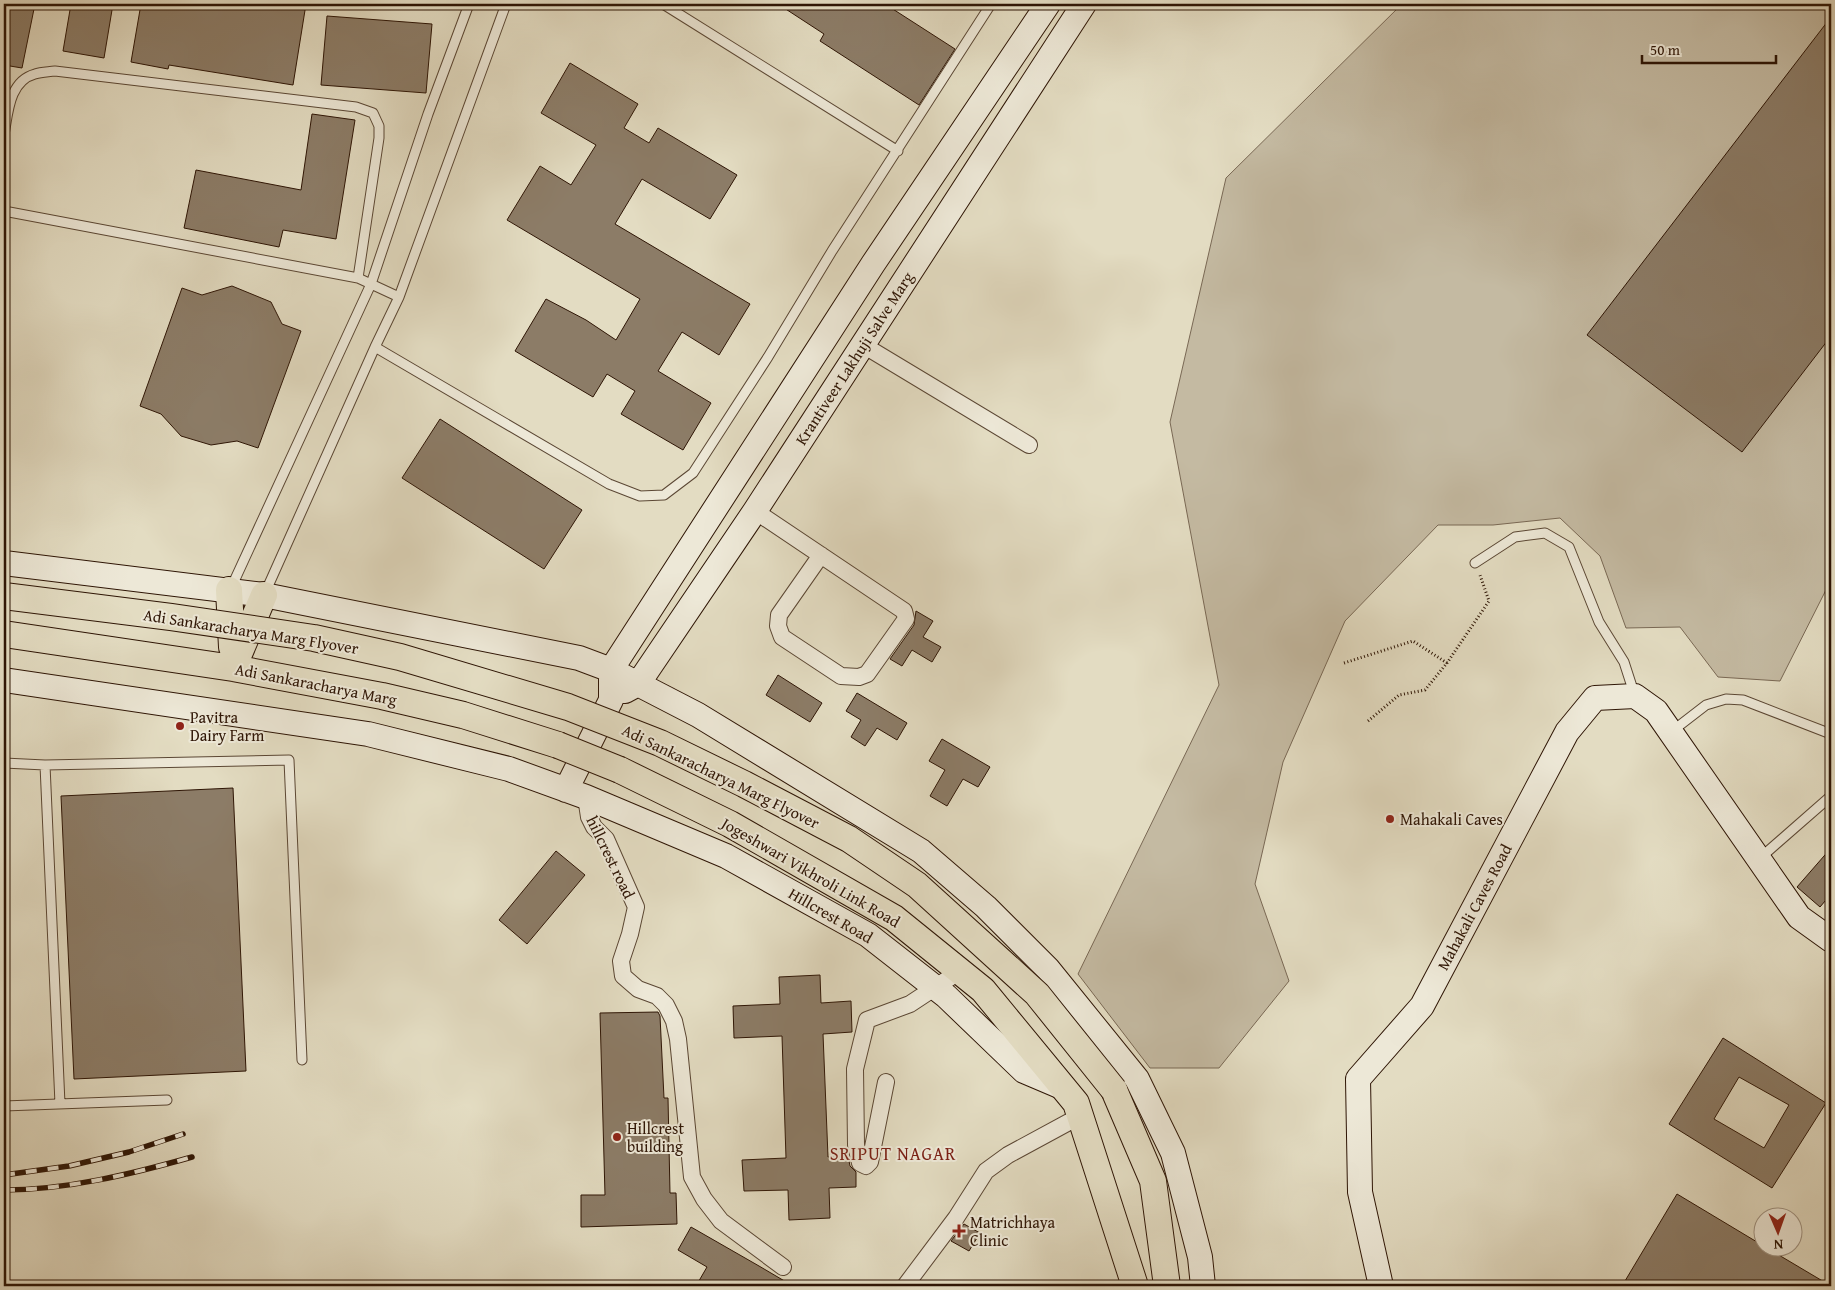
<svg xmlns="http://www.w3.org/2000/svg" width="1835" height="1290" viewBox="0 0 1835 1290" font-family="'Gentium Book Plus',serif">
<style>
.green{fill:#c4baa2;stroke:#796854}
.building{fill:#8c7c67;stroke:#2e1505;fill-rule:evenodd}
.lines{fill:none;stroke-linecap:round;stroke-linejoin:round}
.lane-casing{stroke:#5b4734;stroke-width:11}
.street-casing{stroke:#5b4734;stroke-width:18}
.secondary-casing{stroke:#2e1505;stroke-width:26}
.primary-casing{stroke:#2e1505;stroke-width:28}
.path{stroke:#2e1505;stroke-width:3;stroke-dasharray:1 2.5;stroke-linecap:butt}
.lane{stroke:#ede8d7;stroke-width:9}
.street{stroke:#ede8d7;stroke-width:16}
.secondary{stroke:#ede8d7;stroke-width:24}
.primary{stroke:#e3dcc2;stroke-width:26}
.rail-casing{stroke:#2e1505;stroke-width:5.5}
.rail{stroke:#ede8d7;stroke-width:4;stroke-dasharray:11;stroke-linecap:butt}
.primary-bridge-casing{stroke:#2e1505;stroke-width:28;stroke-linecap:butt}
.primary-bridge{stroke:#e3dcc2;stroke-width:26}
.poi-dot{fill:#8f2418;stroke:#ede8d7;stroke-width:2}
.labels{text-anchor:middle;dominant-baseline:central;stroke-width:4;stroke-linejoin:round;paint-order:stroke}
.street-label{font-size:16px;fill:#2e1505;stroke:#ede8d7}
.poi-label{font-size:16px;fill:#2e1505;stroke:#ede8d7;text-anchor:start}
.neighbourhood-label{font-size:18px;letter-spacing:1px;fill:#7a1f14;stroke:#ede8d7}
</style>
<rect width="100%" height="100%" fill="#e3dcc2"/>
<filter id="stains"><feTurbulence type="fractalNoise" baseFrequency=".004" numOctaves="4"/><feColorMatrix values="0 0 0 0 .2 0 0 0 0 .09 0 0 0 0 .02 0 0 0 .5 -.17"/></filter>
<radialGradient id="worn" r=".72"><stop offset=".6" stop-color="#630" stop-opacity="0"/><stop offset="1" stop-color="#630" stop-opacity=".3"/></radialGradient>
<path class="green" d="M1402,4H1831V580L1780,681L1718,677L1680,627L1626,628L1600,556L1560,518L1493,525H1438L1345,621L1283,762L1255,884L1289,981L1219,1068H1150L1078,974L1219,685L1170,422L1226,178Z"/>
<path class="building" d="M4,4H35L22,68L4,65Z
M71,4H113L104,58L63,51Z
M141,4H306L293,85L169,65L168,69L131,62Z
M778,4H885L955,49L919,105L820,41L824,34Z
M327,16L432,24L426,93L321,85Z
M1831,17V336L1742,452L1587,335Z
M570,63L638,104L624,128L649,143L658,128L737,175L710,219L642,179L615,224L750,304L719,355L682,332L658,371L711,403L683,450L621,414L635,391L607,374L593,397L515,351L546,299L586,320L616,340L640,299L507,220L540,166L571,185L596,145L541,113Z
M312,114L355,120L336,239L283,230L279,247L184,228L196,170L301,190Z
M232,286L271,302L282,324L301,331L258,448L237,441L211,445L181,436L161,414L140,406L182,288L202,295Z
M440,419L582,510L544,569L402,478Z
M916,611L933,621L923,637L941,647L932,662L912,650L902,666L890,659L914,625Z
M778,675L822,703L810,722L766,695Z
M857,693L907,723L897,740L877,728L865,746L851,737L861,720L846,711Z
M942,739L990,767L978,787L963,779L947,806L930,796L945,770L929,761Z
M233,788L246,1071L74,1079L61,796Z
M1831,848V894L1820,907L1797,887Z
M556,851L585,875L527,944L499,920Z
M820,975L821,1003L851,1001L852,1032L823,1034L828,1157L848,1156L850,1166L856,1172V1187L829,1188L830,1218L789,1220L788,1190L744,1191L742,1160L786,1158L782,1036L734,1038L733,1006L780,1004L779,977Z
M658,1012L660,1016L664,1098H668L670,1193H676L677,1224L581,1227V1195H605L600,1013Z
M1723,1038L1826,1103L1772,1188L1669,1124ZM1739,1077L1789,1105L1764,1148L1714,1119Z
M1677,1194L1762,1245V1248H1767L1831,1286H1622Z
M964,1224L980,1233L969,1251L951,1241Z
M691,1227L759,1266L793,1286H696L707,1267L678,1250Z"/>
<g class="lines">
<defs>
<path id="lane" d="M663,4L898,151
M4,135C8,113 9,81 35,74C41,72 48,72 55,71L356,107L373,113L379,126V138L358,278
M4,211L358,278L399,297
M375,347L609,484L640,496L664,495L693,473L768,357L832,251L991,4
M1475,563L1515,537L1545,533L1569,547L1599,622L1624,662L1635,696
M231,588L371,284L428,114L469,4
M265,593L375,347L399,297L506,4
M1671,732L1706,705L1726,699L1743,700L1831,734
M4,763L45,765L289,760L302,1060
M45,765L60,1104
M1759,859L1831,796
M4,1106L167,1100"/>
<path id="street" d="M863,345L1029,445
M755,511L904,611L906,619L867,674L859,677L841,676L782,637L778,626L779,615L821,555
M586,797L589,817L594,827L606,839L636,907L630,934L621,961L623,976L638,989L657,996L666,1005L674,1021L678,1039L692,1177L704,1199L721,1221L783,1267
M886,1082L870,1162L866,1166L860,1163L856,1145L855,1069L867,1020L910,1004L960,971
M905,1286L956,1218L986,1171L1008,1155L1080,1116"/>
<path id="secondary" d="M4,563L264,595L579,658L611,670L698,715L921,851L986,907L1048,969L1137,1079L1173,1153L1200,1257L1203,1286
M4,680L368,734L509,769L586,797L726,856L868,935L946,996L1024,1071L1064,1088
M625,691L638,684L755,511L1084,4
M566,790L611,700V670L873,264L1048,4
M1381,1286L1360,1192L1358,1079L1422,1006L1567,732L1595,698L1635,696L1656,711L1799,917L1831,940"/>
<path id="primary" d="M229,590L232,647
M4,634L233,668L382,696L463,715L558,745
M233,668L264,595
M620,770L730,824L894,918L983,990L1076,1103L1135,1286
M1114,1090L1153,1181L1167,1286"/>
</defs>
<use href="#lane" class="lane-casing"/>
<use href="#street" class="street-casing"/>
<use href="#secondary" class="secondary-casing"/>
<use href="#primary" class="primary-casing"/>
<path class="path" d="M1344,663L1413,641L1447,663
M1368,721L1399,695L1425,690L1447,663L1489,601L1480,575"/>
<use href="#lane" class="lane"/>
<use href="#street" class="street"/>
<use href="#secondary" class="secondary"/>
<use href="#primary" class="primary"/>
<defs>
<path id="rail" d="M4,1175L69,1166L129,1152L183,1134
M4,1190C66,1190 132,1174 192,1157"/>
</defs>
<use href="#rail" class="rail-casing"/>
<use href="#rail" class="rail"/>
<defs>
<path id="primary-bridge" d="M4,596L171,617L314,638L400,657L568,707L660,743L744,784L849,839L917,885L1037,994L1114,1090
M558,745L620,770"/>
</defs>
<use href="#primary-bridge" class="primary-bridge-casing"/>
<use href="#primary-bridge" class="primary-bridge"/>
</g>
<g class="poi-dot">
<circle cx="180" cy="726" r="5"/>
<circle cx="1390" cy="819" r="5"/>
<circle cx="617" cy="1137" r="5"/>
<path d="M956.5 1223.5h5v5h5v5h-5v5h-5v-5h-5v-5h5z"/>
</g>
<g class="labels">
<g class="street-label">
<text transform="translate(854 358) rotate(-57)">Krantiveer Lakhuji Salve Marg</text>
<text transform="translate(251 631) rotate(9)">Adi Sankaracharya Marg Flyover</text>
<text transform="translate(316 684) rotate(11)">Adi Sankaracharya Marg</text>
<text transform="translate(721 776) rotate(26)">Adi Sankaracharya Marg Flyover</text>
<text transform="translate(611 857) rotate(64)">hillcrest road</text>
<text transform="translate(811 872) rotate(30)">Jogeshwari Vikhroli Link Road</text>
<text transform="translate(1474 907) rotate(-62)">Mahakali Caves Road</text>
<text transform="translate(831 915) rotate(30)">Hillcrest Road</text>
</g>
<g class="poi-label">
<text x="190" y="717">Pavitra<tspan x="190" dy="18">Dairy Farm</tspan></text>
<text x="1400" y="819">Mahakali Caves</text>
<text x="627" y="1128">Hillcrest<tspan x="627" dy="18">building</tspan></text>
<text x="970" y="1222">Matrichhaya<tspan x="970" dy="18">Clinic</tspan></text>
</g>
<g class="neighbourhood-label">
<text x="893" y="1153">SRIPUT NAGAR</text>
</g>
</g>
<rect width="1835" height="1290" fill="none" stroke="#e3dcc2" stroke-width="20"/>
<rect x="5" y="5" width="1825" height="1280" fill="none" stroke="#2e1505" stroke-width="2.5"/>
<rect x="10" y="10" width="1815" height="1270" fill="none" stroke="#2e1505"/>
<g transform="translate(1778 1232) rotate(178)"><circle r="24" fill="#ede8d7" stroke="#a19483"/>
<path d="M0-4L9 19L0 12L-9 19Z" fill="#8f2418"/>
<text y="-8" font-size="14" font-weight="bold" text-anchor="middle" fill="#2e1505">N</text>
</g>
<path d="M1642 55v8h134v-8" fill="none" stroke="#2e1505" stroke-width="2.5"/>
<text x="1650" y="55" font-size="15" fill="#2e1505" stroke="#ede8d7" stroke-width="4" paint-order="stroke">50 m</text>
<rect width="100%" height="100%" filter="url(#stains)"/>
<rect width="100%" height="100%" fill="url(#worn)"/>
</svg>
